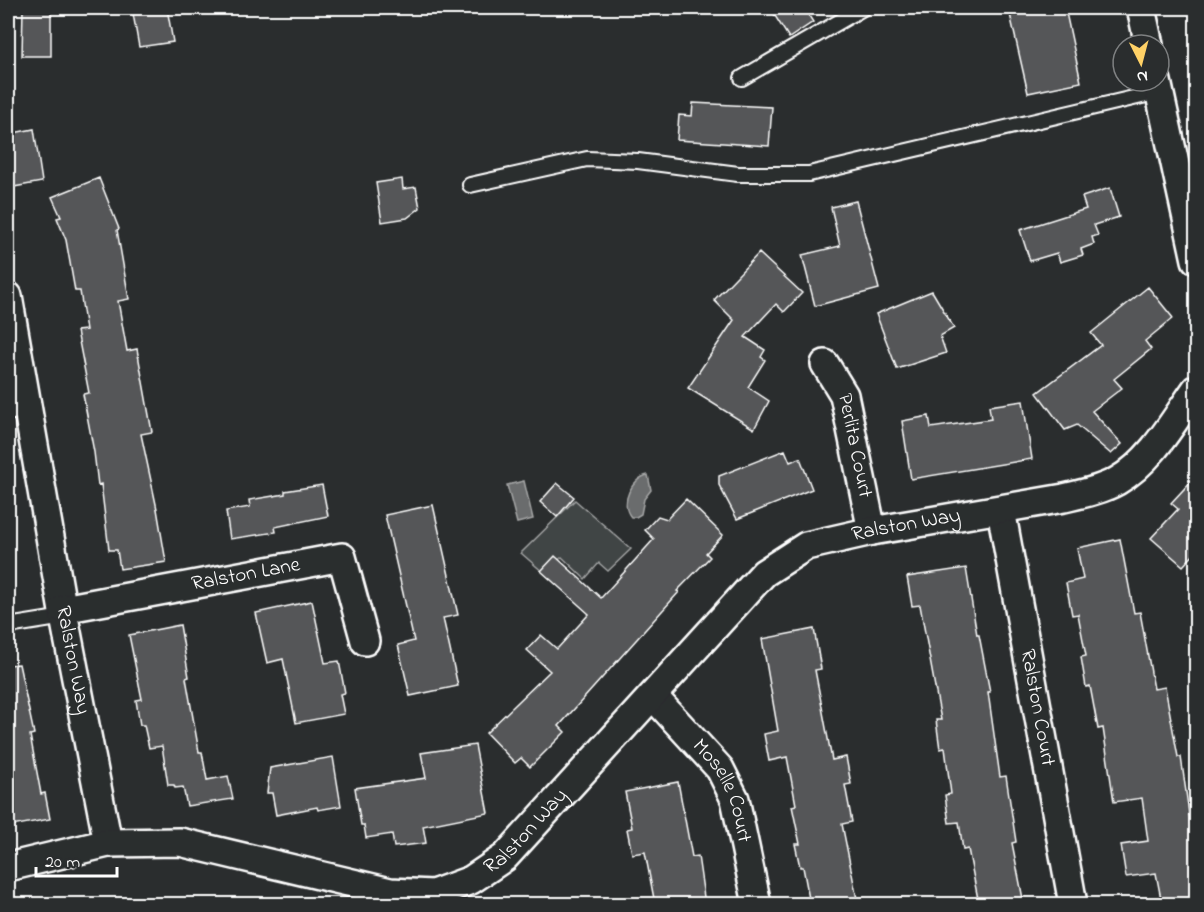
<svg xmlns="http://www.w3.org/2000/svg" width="1204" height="912" viewBox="0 0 1204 912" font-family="'Indie Flower',sans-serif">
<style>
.green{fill:#414445;stroke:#a0a2a2;stroke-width:1.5}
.water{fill:#6a6c6d;stroke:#a6a7a7;stroke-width:1.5}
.building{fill:#555758;stroke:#fff;stroke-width:1.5}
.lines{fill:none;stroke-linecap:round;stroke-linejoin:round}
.service-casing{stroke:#fff;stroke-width:18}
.minor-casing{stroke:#fff;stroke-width:32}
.service{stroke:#2a2d2e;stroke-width:14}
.minor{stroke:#2a2d2e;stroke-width:27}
.labels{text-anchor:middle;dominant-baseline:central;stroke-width:5;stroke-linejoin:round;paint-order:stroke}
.street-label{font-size:21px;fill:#fff;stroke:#2a2d2e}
</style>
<rect width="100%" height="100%" fill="#2a2d2e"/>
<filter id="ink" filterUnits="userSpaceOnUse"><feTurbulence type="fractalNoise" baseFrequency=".0167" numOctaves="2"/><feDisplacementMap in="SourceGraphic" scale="12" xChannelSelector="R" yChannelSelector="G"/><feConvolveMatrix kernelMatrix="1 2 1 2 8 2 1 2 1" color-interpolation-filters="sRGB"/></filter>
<g filter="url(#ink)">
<path class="green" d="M575,500L631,549L608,571L599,563L585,579L562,557L544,573L521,553Z"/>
<path class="water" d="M648,475L651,490L644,499L641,514L636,517H631C619,503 632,478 648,475Z
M524,481L533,519L517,523L507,485Z"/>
<path class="building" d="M23,8H51V56H22Z
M132,8H167L173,42L139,47Z
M770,8H804L813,22L789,38Z
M1044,8H1065L1081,82L1028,93L1010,14Z
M693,103L772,107L769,146L677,140L679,115L692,116Z
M34,129L42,182L8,188V134Z
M99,178L119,229L117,230L129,299L118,301L127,351L137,349L152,432L141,434L157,509L166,562L120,569L117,550H109L101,484L98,485L94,452L83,394L89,393L77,331L86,330L80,291H75L66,240L57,218L61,217L52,197Z
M402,179L403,189L416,187L420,208L407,218L382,222L376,183Z
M1110,188L1119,217L1094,225L1098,235L1092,237L1094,244L1081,249L1083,255L1060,262L1057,253L1030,261L1020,230L1086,209L1082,197Z
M856,201L879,289L815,306L802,255L840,246L831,207Z
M759,253L802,293L784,312L776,304L745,337L765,350L761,357L765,360L748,387L769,401L754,429L688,388L734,320L714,300Z
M1148,287L1173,318L1145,341L1151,349L1114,379L1122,388L1092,411L1122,444L1111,454L1077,425L1065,430L1037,393L1101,345L1091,333Z
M932,291L954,328L940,336L946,353L897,369L876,314Z
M1023,401L1032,459L911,479L902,421L929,416L931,428L991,419L989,406Z
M785,450L790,462L800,458L812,489L737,519L719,485V476Z
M1197,475V551L1183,566L1151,538L1178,509L1171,503Z
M557,483L574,497L557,517L540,502Z
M322,485L328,516L275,527L276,532L230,539L226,511L250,507L249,500L285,494V491Z
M686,499L723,535L706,553L710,557L677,591L679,592L559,726L565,732L530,767L521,758L515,763L486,733L550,671L527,650L541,635L557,649L589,614L541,571L555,556L601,598L654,539L645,530L658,516L667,519Z
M433,505L458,615L443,618L458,686L410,696L398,645L414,641L385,515Z
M1120,539L1134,613L1140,612L1154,689L1165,687L1178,757H1181L1192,834L1197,833V899L1162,904L1156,873L1126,877L1121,845L1148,841L1142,798L1114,802L1103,728L1098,729L1090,686L1086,687L1081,657L1086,656L1078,614L1072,615L1066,583L1083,579L1077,548Z
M966,568L977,635H979L990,692H988L1000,777L1006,776L1016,842L1012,843L1024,904H979L968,849L963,850L959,822L949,823L945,795L951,794L945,748L940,749L936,720H941L920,605L912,606L907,577Z
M312,601L325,663L339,661L345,693L340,694L344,714L296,723L283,659L267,663L256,613Z
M180,625L189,677L186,678L199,752H202L207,780L228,776L233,799L187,806L183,787L175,788L174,785H168L162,746L149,748L144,725H140L136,700L142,699L129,635Z
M814,629L821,669L815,670L832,760L846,757L851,784L845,785L852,822L842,824L858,904H810L803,867H800L795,844H800L792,806L796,805L787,757L769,761L764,734L778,731L762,639Z
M19,664L34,734L30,735L41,794L45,793L50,819L12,826L8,805V665Z
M475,745L488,813L423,826L426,843L394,847L392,834L366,838L364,825H361L355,788L426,778L421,753Z
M333,757L341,806L318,810L317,807L276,815L272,793H267L270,768Z
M678,782L692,857L698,856L705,904H655L645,852L632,854L627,829L632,828L625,792Z"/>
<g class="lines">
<defs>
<path id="service" d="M742,78L863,8
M470,185L587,159L638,161L738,174H809L1159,92
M8,413L27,409
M8,626L64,617"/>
<g id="minor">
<path d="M1141,8L1149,45"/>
<path d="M1157,81L1196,260"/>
<path id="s1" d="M8,296L64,617L108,843"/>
<path id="s2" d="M825,364L844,395L872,531"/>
<path id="s3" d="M1001,510L1073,904"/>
<path id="s4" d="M63,609L342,557L365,641"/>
<path id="s5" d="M653,696L720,769L735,799L757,904"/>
<path id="s6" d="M8,867L108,843L180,842L390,892L433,894L471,880L505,857L764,573L806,546L872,531L1064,498C1081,494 1101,490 1117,481C1152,461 1174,420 1196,389"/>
</g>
</defs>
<use href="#service" class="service-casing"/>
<use href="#minor" class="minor-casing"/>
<use href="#service" class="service"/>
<use href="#minor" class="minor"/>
</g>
</g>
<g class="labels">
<g class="street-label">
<text stroke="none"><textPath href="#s2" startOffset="88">Perlita Court</textPath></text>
<text stroke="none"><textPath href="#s6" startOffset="1052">Ralston Way</textPath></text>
<text stroke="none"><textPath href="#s4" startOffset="186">Ralston Lane</textPath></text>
<text stroke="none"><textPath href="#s1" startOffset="370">Ralston Way</textPath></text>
<text stroke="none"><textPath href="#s3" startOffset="201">Ralston Court</textPath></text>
<text stroke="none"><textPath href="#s5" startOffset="120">Moselle Court</textPath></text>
<text stroke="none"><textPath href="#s6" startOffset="548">Ralston Way</textPath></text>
</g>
</g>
<rect width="1204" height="912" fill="none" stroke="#2a2d2e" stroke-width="30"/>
<rect x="15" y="15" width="1174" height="882" fill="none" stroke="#fff" stroke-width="2" filter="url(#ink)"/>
<g transform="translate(1141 63) rotate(174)"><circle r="28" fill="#2a2d2e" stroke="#7f8182" stroke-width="1.5"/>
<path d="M0-4.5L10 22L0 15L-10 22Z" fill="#ffd166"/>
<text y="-9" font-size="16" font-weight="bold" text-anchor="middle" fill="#ffffff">N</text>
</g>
<path d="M36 867v9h81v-9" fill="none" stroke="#ffffff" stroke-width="3"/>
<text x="45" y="867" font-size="18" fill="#ffffff" stroke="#2a2d2e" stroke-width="4.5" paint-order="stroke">20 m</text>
</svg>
